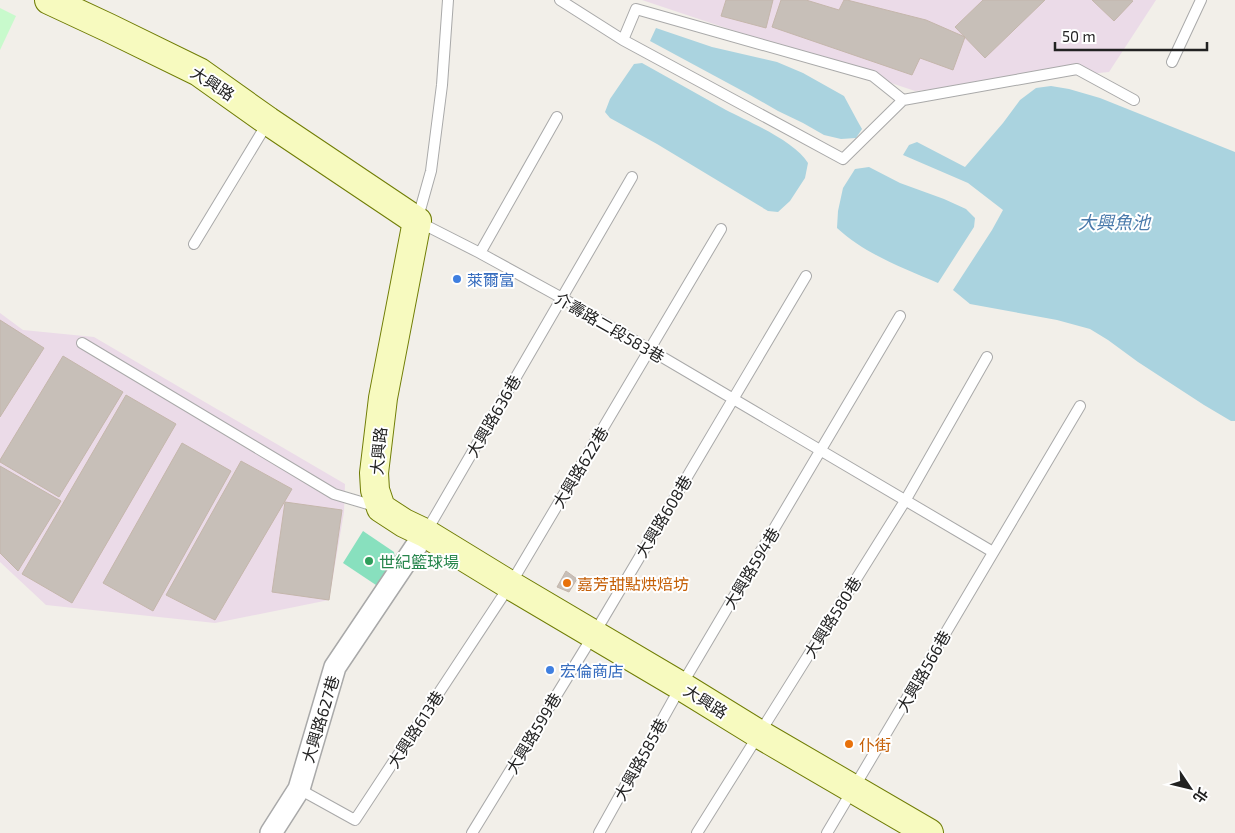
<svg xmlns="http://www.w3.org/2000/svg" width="1235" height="833" viewBox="0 0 1235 833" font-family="'Exo 2','Noto Sans TC',sans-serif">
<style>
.industrial{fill:#ebdbe8}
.park{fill:#c8facc}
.pitch{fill:#88e0be}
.water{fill:#aad3df}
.building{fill:#c7bfb8;stroke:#c4b6ab}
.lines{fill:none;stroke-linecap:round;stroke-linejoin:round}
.lane-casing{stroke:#a9a9a9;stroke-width:12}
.street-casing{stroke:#a9a9a9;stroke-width:24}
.secondary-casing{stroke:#707d05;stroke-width:30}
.lane{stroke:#fff;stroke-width:10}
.street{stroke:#fff;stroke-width:21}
.secondary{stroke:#f7fabf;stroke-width:28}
.shop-dot{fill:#3f7fe0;stroke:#fff;stroke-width:2}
.leisure-dot{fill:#2e9e5b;stroke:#fff;stroke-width:2}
.food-dot{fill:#e8710a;stroke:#fff;stroke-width:2}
.labels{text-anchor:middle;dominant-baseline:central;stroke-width:4;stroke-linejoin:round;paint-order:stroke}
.street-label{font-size:16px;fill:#222;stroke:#fff}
.shop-label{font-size:16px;fill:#366cbe;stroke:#fff;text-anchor:start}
.leisure-label{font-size:16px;fill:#27864d;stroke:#fff;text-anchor:start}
.food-label{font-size:16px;fill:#c56008;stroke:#fff;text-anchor:start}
.water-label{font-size:18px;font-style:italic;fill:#4a7aab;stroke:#fff}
</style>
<rect width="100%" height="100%" fill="#f2efe9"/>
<path class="industrial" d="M642,0H1156L1109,72L915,91Z
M0,313L23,330L94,337L345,484L344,512L329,600L215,623L46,605L0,562Z"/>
<path class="park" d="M0,8L16,16L0,50Z"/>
<path class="pitch" d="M363,531L394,552L395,559L379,587L343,563Z"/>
<path class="water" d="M656,28L712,47L777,62L803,73L844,96L858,122L862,129L856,138L841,139L824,135L803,123L778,111L750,95L650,41Z
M642,63C670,79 698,94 726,110C749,122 795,141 808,163L805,178L790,201L778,212L768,211L657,144L610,118L605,112L610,99L634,64Z
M1051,86L1069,89L1100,98L1235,152V421H1231L1204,405L1138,362L1108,340L1090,329L1057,320L970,304L953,290L992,230L1003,210L968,183L903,155L909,145L917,142L965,167L1003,123L1020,100L1036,88Z
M869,167L900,183L944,199L966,209L975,218L974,227L938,283C903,268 865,254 837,228L838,211L843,188L855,169Z"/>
<path class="building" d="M726,0H773L766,28L721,16Z
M781,0H806L839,10L844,0H847L926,20L965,37L953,70L920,58L912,75L772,27Z
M983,0H1045L985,58L955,27Z
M1092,0H1131L1133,1L1114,21Z
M0,320L44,348L0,417Z
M63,356L123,392L59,497L0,462V460Z
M126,395L176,424L72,603L22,574Z
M182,443L231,471L153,611L103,583Z
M241,461L292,489L215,620L166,595Z
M0,466L61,501L18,571L0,553Z
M285,502L342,510L329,600L272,592Z
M566,571L577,579L569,592L557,587Z"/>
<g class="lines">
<defs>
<path id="lane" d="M448,0L442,85L431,171L417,221L480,253L562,298L993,552
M560,0L623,40L843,159L903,100L1077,69L1134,100
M623,40L636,9L873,76L903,100
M1172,62L1201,0
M194,244L268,122
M480,253L557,117
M82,343L334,494L378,507
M426,532L632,177
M299,789L355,820L510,585L721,229
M472,833L594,634L806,276
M599,833L681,686L900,316
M697,833L905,501L987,357
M827,833L1080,406"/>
<path id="street" d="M271,833L299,789L335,667L425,533"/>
<path id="secondary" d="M49,0L109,28L199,72L268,121L417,221L383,398L374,473L375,490L381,508L404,523L425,533L510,585L681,686L759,734L929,833"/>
</defs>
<use href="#lane" class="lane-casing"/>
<use href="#street" class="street-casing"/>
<use href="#secondary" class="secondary-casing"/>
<use href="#lane" class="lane"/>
<use href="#street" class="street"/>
<use href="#secondary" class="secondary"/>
</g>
<g class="shop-dot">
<circle cx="457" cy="279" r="5"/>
<circle cx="550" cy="670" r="5"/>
</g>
<circle class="leisure-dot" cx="369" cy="561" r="5"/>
<g class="food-dot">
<circle cx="567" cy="583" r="5"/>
<circle cx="849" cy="744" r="5"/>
</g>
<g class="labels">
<g class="street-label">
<text transform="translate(213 83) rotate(33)">大興路</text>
<text transform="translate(610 327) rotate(30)">介壽路二段583巷</text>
<text transform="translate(493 416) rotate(-60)">大興路636巷</text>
<text transform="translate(378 451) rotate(-85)">大興路</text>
<text transform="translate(580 467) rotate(-59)">大興路622巷</text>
<text transform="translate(663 516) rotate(-59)">大興路608巷</text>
<text transform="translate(751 568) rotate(-59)">大興路594巷</text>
<text transform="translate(832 617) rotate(-58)">大興路580巷</text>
<text transform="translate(923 671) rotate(-60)">大興路566巷</text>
<text transform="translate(706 701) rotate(32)">大興路</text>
<text transform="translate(320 719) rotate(-73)">大興路627巷</text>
<text transform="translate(415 729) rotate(-57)">大興路613巷</text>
<text transform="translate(533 733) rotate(-59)">大興路599巷</text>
<text transform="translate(640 759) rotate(-61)">大興路585巷</text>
</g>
<g class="shop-label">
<text x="467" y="279">萊爾富</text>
<text x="560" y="670">宏倫商店</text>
</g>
<g class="leisure-label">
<text x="379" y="561">世紀籃球場</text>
</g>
<g class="food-label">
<text x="577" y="583">嘉芳甜點烘焙坊</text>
<text x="859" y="744">仆街</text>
</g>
<g class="water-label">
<text x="1114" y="222">大興魚池</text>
</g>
</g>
<g transform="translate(1190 788) rotate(125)" stroke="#ffffff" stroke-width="4" paint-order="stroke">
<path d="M0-4L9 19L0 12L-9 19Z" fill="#222222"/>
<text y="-8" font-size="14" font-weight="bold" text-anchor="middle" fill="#222222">北</text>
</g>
<path d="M1055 42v8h152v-8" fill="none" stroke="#222222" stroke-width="2.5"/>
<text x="1062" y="42" font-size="15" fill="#222222" stroke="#ffffff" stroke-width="4" paint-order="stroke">50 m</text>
</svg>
